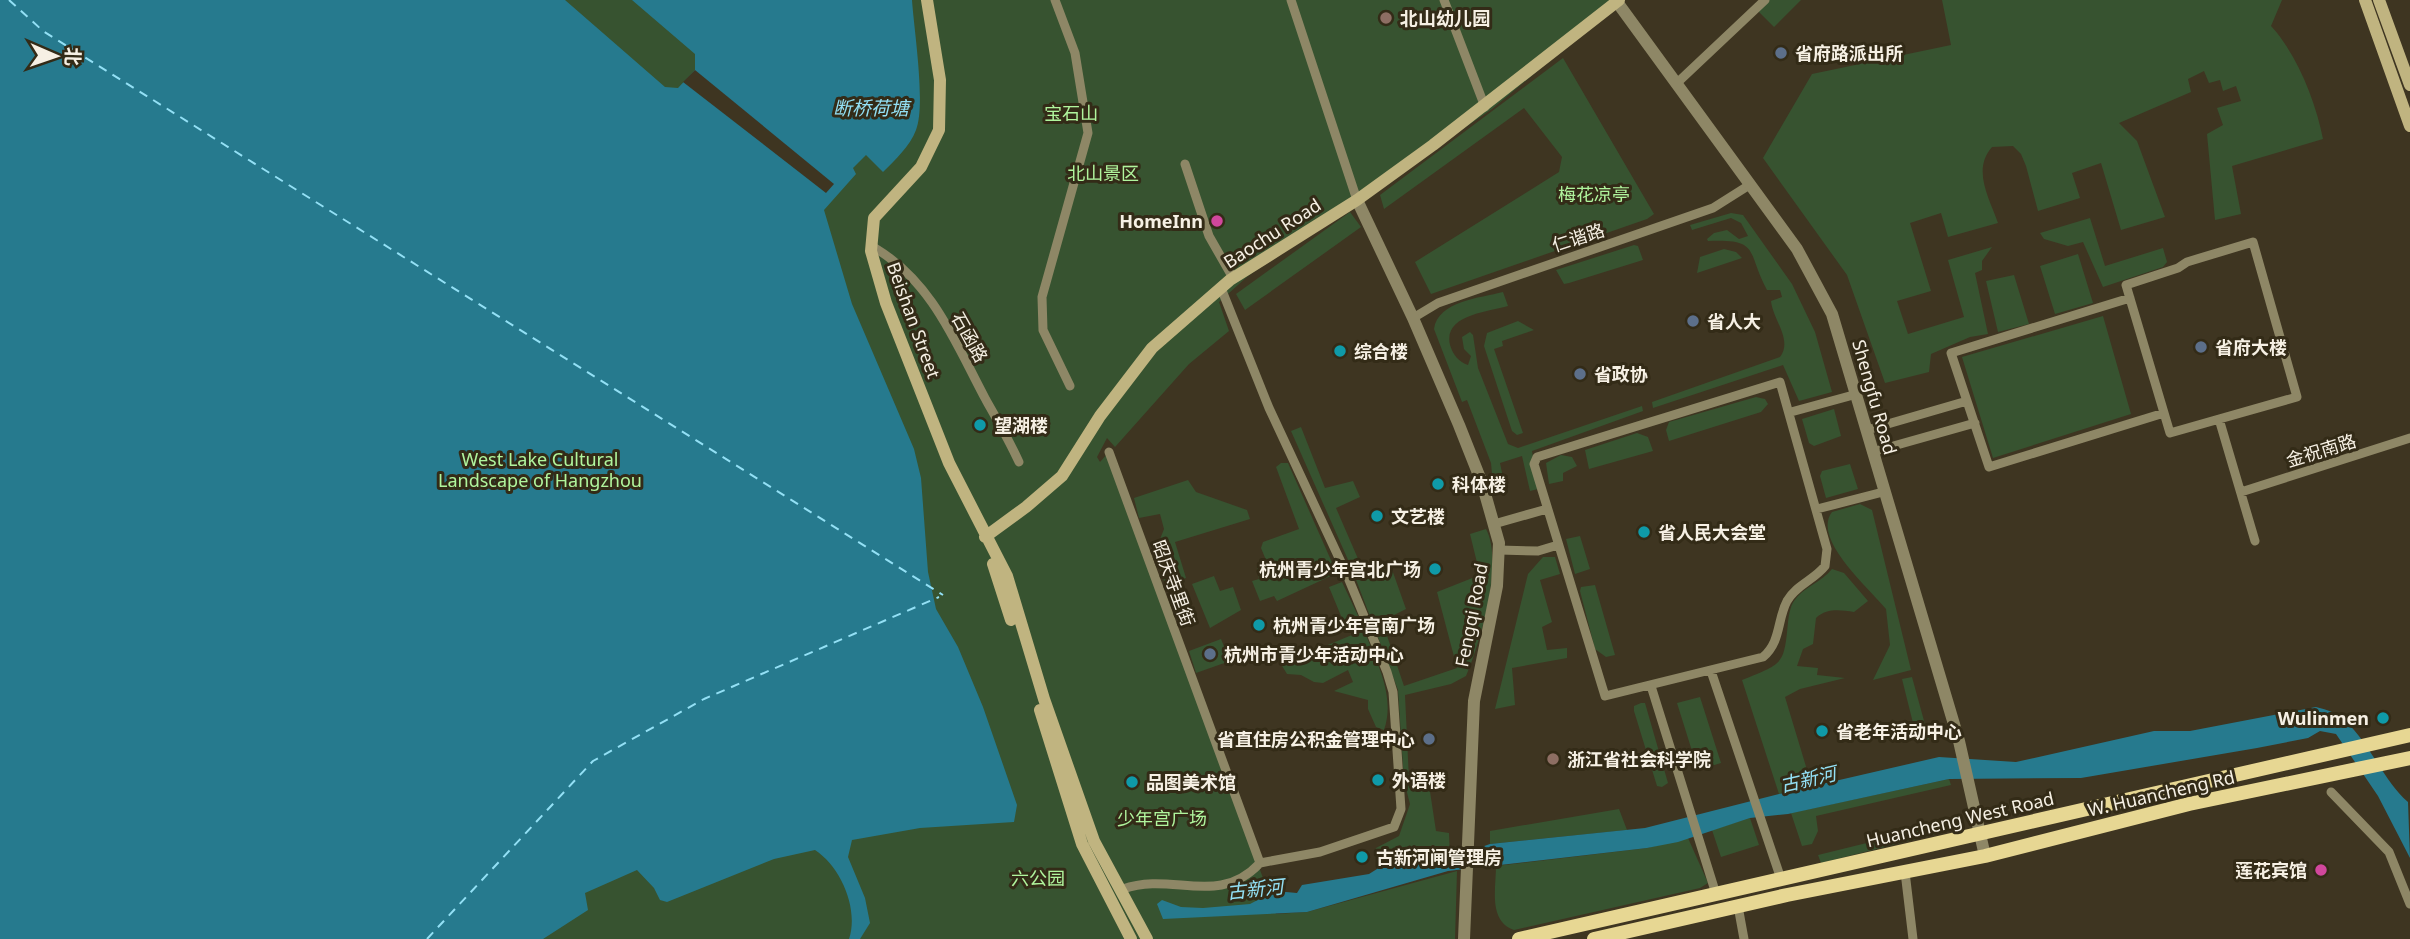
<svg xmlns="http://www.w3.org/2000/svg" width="2410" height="939" viewBox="0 0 2410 939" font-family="'Noto Sans','Noto Sans SC',sans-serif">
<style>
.green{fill:#375330}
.water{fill:#267a8e}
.pier{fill:#3e3521}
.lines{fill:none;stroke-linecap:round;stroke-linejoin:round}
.ferry{stroke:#93e0f5;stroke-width:2;stroke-dasharray:9 7;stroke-linecap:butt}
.minor{stroke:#8e8766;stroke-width:9}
.tertiary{stroke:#8e8766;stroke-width:12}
.secondary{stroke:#c0b480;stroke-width:12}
.primary{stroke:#e7d793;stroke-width:14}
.education-dot{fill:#8d6e63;stroke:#332b17;stroke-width:2.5}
.service-dot{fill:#5c6f8a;stroke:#332b17;stroke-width:2.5}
.hotel-dot{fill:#d1479c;stroke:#332b17;stroke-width:2.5}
.culture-dot{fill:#0f9aa8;stroke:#332b17;stroke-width:2.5}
.labels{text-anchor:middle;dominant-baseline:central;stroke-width:6;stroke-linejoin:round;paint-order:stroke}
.poi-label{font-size:18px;font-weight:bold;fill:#f6f0e4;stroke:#332b17;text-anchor:start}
.park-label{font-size:18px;fill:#b0f59d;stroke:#332b17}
.street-label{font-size:18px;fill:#f6f0e4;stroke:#332b17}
.water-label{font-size:19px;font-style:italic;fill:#93e0f5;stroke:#332b17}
</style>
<rect width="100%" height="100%" fill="#3e3521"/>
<path class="green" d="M0,0H1622L1492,109L1248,276L1219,302L1229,331L1189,364L1115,447L1107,438L1097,457L1100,462L1109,452L1276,914L1307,912L1457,871L1455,939H0Z
M1765,0H1801L1774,27L1757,10Z
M1942,0H2282L2271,26C2297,54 2316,102 2323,139L2232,166L2241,214L2215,220L2207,134L2223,125L2217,108L2241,101L2236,86L2223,91L2220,80L2209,83L2204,71L2188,79L2191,92L2119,123L2137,141L2165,217L2121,230L2101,163L2072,173L2080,198L2038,211L2026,166L2021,154L2013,146L1992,147C1972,170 1989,197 1998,223L1948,237L1941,213L1910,223L1931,291L1897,301L1908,334L1964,317L1948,260L1992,247L1982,261V270L1975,273L1988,334L1970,337L1931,354L1929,372L1885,383L1847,275L1763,158L1812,74L1951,45Z
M1563,58L1654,214L1647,219L1431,294L1415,262L1559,172L1562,157L1524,108L1384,209L1380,195Z
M1350,212L1361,227L1245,310L1236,294Z
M1731,213L1743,215L1792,284L1815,332L1832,392L1799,401L1783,365L1653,408L1652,402L1780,357C1793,340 1773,320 1771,301L1782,297L1780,290H1767C1746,251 1761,239 1708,241L1707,239L1714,233L1727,230L1739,239L1748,236L1741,223L1731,218L1692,230L1690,225Z
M2090,218L2105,266L2163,248L2167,262L2163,267L2103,287L2083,242L2068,246L2044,239L2040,233Z
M1634,245L1638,246L1643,260L1569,283L1564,284L1556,270Z
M1724,249L1736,252L1742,258L1697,273L1700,257Z
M2078,254L2093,303L2055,314L2040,266Z
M2014,275L2029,324L1998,332L1986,281Z
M1503,292L1508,306C1487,312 1443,315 1450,345C1453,355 1459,362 1468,365L1471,356L1464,349L1462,337L1470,332L1473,335L1478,368L1508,444L1518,448L1642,406L1643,411L1532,451L1538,489L1530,491L1522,456L1500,463L1506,492L1499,493L1493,485L1491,463L1467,400L1462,402L1434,329C1438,301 1480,298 1503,292Z
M2103,316L2131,414L1993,458L1962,357Z
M1518,321L1534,330L1502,341L1503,346L1494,349L1523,433L1517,435L1512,431L1484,346L1487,333Z
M1756,397L1765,399L1768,404L1761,412L1669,441L1666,430L1669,422Z
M1834,409L1841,436L1814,446L1809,443L1802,419Z
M1301,427L1325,488L1353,481L1360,497L1336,508L1359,561L1349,562L1291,431Z
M1637,433L1648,437L1653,451L1589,469L1585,450Z
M1561,455L1572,457L1577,466L1563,473V481L1549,484L1546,463Z
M1281,463H1288L1334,567L1335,574L1277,601L1274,596L1260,601L1252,581L1259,579L1257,566L1266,560L1261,548L1263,542L1299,529L1276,467Z
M1850,464L1858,489L1826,498L1820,476L1822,471Z
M1188,480L1196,492L1247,510L1250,519L1175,542L1186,578L1165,584L1155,552L1164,529L1160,514L1139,518L1134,498Z
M1860,504L1872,510L1911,670L1873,680L1890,645L1886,609C1871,590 1811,539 1832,512Z
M1486,529C1504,562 1480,643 1466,676L1451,684L1405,695L1409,780L1429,785L1436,831L1449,833L1450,858L1378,860L1374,853L1376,848L1399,836L1410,804L1404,781L1398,690L1355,577L1390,564L1406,609L1382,621L1404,686L1457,668L1437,592L1480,575L1470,534Z
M1580,536L1590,569L1575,574L1566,539Z
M1543,557H1555L1560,574L1540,580L1552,622L1542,627L1547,650L1567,648V658L1512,668L1515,705L1495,709L1528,574Z
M1832,569L1844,573L1868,601L1854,612C1840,610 1827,608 1816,618L1813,644L1803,649L1797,666L1818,668L1817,675L1845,678L1800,689L1785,697L1811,783L1779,794L1742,680C1783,663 1784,666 1788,622C1789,615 1790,607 1794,601C1803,587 1822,582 1832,569Z
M1214,576L1220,591L1233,587L1241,610L1210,628L1192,584Z
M1342,582L1361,622L1346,628L1329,587Z
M1595,585L1615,655L1606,657L1595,649L1580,591L1581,587Z
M1364,630C1376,661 1396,696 1384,730L1376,727L1368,709V700L1334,691L1353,682L1348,670L1323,683L1314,682L1301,675L1287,674L1279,661L1292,655L1301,656Z
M1221,639L1230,661L1196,673L1189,651Z
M1912,677L1929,739L1918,743L1902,679Z
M1700,697L1721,763L1698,770L1677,703Z
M1641,703H1645L1668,783L1662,787L1657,786L1634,711V706Z
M1949,779L1951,785L1816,816L1818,831L1812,844L1802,846L1791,813Z
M1619,809L1627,830L1490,844V831Z
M1750,818L1759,845L1721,857L1712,830Z
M1956,821L1952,830L1821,863L1818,855Z
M1688,838L1708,883L1700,888L1514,930C1488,921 1496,888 1496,866L1647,848Z"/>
<path class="water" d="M0,0H565L665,87L678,88L695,70V54L632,0H912C914,30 926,105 916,130C910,146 895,160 883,172L866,155L853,168L856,174L824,210L852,304L914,449L921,478L928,572L936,609L958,647L983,707L1017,805L1014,822L920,828L852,840L848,857L865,898L870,923L860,939H849C859,909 841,867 815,850L774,859L667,902L660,900L654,888L637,870L585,893L588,910L543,939H0Z
M2316,707C2323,709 2332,711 2337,715C2366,733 2381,779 2408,802L2410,858L2378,796L2336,734L2320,731L2308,738L2257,748L2081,778L1949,779L1788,814L1750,818L1678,842L1647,848L1448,871L1307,912L1163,919L1157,904L1162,900L1181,907L1203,908L1250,904L1275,891L1297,893L1302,885L1369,874L1377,869L1378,860L1450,858L1490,844L1645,828L1783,793L1790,781L1803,774L1817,777L1822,784L1939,757L2016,762L2154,731H2190Z"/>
<path class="pier" d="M695,70L834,184L826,193L683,82Z"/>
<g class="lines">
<path class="ferry" d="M9,0L43,31L943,595
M427,939L593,761L704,699L939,597"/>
<path class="minor" d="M1055,0L1075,53L1088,133L1042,297L1043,330L1070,386
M1291,0L1357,200
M1444,0L1485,107
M1677,83L1765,0
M1185,164L1209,236L1233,278
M2253,242L2297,397L2170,433L2126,285L2178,268L2187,262Z
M871,251L875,248C933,283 955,342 986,400C998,421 1009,440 1019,462
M1221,288L1269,408L1347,575L1387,672L1393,692L1401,809L1394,827L1320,852L1260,863
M2130,298L1951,353L1989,467L2164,413
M1413,318L1438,303L1713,208L1751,184
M1780,382L1827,549L1825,566C1814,580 1796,585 1787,601C1777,620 1781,642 1763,657L1605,696L1534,464L1537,457Z
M1791,412L1857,394
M2219,419L2255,541
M1867,430L1967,401
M1109,452L1260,863C1218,908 1172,871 1123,889
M1872,452L1975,423
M2241,492L2410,438
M1817,509L1883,492
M1494,524L1547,509
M1499,550L1538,551L1558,545
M1711,671L1781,879
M1651,686L1716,894
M2331,792L2389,852L2410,904
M1905,872L1913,939
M1738,906L1744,939"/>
<path class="tertiary" d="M1617,2L1797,249L1832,314L1959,741L1985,856
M1357,200L1413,318L1459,425L1482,483L1499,543L1497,586L1474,701L1464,939"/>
<path class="secondary" d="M927,0L940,80L939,130L921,167L874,218L871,251L886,303L949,463L1007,576L1044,699L1094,841L1147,939
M2365,0L2410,126
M2379,0L2410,85
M985,537L1026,507L1062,476L1100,416L1152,348L1230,280L1357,200L1433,145L1619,0
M993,564L1011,620
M1040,710L1082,844L1131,939"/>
<path class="primary" d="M1519,939L2410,735
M1594,939L1787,895L1985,856L2189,804L2410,758"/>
</g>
<g class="education-dot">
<circle cx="1386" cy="18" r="7"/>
<circle cx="1553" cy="759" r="7"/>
</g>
<g class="service-dot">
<circle cx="1781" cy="53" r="7"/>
<circle cx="1693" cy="321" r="7"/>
<circle cx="2201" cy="347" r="7"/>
<circle cx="1580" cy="374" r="7"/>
<circle cx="1210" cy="654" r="7"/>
<circle cx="1429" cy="739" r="7"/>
</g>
<g class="hotel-dot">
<circle cx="1217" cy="221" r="7"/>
<circle cx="2321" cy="870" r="7"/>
</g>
<g class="culture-dot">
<circle cx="1340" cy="351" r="7"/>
<circle cx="980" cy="425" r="7"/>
<circle cx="1438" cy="484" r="7"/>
<circle cx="1377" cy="516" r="7"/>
<circle cx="1644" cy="532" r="7"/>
<circle cx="1435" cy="569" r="7"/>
<circle cx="1259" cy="625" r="7"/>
<circle cx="2383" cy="718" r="7"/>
<circle cx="1822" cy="731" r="7"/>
<circle cx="1378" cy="780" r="7"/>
<circle cx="1132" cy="782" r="7"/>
<circle cx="1362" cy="857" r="7"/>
</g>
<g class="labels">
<g class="poi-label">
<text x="1400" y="18">北山幼儿园</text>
<text x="1795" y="53">省府路派出所</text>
<text x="1203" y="221" text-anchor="end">HomeInn</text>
<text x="1707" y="321">省人大</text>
<text x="2215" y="347">省府大楼</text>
<text x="1354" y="351">综合楼</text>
<text x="1594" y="374">省政协</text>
<text x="994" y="425">望湖楼</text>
<text x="1452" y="484">科体楼</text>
<text x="1391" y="516">文艺楼</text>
<text x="1658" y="532">省人民大会堂</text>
<text x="1421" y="569" text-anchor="end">杭州青少年宫北广场</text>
<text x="1273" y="625">杭州青少年宫南广场</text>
<text x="1224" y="654">杭州市青少年活动中心</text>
<text x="2369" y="718" text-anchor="end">Wulinmen</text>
<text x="1836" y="731">省老年活动中心</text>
<text x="1415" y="739" text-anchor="end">省直住房公积金管理中心</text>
<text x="1567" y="759">浙江省社会科学院</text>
<text x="1392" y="780">外语楼</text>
<text x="1146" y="782">品图美术馆</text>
<text x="1376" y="857">古新河闸管理房</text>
<text x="2307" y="870" text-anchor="end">莲花宾馆</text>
</g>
<g class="park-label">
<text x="1071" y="113">宝石山</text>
<text x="1103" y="173">北山景区</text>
<text x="1594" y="194">梅花凉亭</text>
<text x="540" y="459">West Lake Cultural<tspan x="540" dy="21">Landscape of Hangzhou</tspan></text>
<text x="1162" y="818">少年宫广场</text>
<text x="1038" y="878">六公园</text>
</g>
<g class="street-label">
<text transform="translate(1272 233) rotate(-33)">Baochu Road</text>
<text transform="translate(1578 237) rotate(-18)">仁谐路</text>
<text transform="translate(914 320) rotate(70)">Beishan Street</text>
<text transform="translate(970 337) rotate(61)">石函路</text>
<text transform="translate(1875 397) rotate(74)">Shengfu Road</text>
<text transform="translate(2321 450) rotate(-17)">金祝南路</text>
<text transform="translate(1174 583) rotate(70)">昭庆寺里街</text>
<text transform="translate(1471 615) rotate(-79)">Fengqi Road</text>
<text transform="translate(2161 793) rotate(-13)">W. Huancheng Rd</text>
<text transform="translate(1960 819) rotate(-13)">Huancheng West Road</text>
</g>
<g class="water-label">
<text x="871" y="108">断桥荷塘</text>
<text transform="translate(1808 779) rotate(-13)">古新河</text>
<text transform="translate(1255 889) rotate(-6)">古新河</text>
</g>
</g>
<g transform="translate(56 56) rotate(92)" stroke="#332b17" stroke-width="5" paint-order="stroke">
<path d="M0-5L12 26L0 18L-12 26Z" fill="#f6f0e4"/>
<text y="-10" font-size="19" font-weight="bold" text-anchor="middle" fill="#f6f0e4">北</text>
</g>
</svg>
